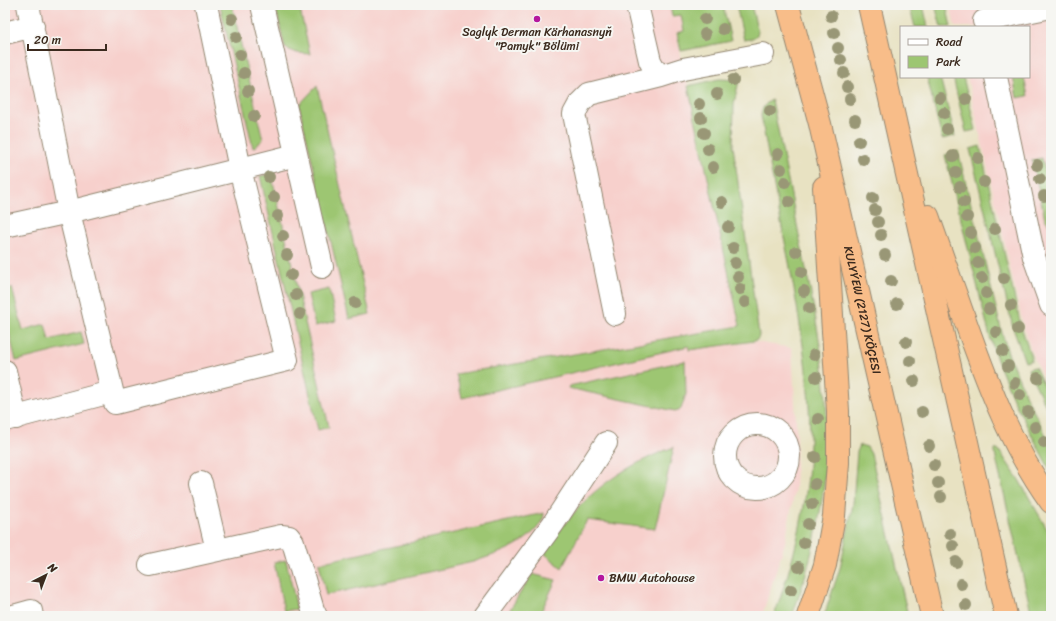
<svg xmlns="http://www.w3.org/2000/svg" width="1056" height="621" viewBox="0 0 1056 621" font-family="Sriracha,sans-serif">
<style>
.built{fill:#f7d0cc}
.green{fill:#9dc672;stroke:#6c7848}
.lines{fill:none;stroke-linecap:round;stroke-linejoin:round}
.minor-casing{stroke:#928670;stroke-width:24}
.highway-casing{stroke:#928670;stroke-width:24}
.minor{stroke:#fff;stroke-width:22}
.highway{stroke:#f8bd89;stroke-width:22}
.tree{fill:#999776}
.poi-dot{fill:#b5179e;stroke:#f6f6f2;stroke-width:1.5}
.labels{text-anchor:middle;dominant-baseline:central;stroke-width:4;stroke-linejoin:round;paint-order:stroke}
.poi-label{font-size:12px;fill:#3b2a1e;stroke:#f6f6f2}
.street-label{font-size:12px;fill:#3b2a1e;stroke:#f6f6f2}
</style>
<rect width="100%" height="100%" fill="#f6f6f2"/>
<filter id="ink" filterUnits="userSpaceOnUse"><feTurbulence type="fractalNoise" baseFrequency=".025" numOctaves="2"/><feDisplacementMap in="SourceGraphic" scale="8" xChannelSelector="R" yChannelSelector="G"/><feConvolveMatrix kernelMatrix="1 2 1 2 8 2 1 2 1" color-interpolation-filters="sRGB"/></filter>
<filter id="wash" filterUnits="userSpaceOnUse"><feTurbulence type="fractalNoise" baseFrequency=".012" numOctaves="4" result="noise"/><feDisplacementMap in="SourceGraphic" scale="16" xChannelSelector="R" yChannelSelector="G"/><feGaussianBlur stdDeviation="0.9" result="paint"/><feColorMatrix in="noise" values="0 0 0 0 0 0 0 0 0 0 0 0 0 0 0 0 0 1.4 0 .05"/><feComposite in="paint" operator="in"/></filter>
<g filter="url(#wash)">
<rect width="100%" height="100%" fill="#e8e2c2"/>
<path class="built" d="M5,5H669L672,17L681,16L683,31L676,33L740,325L689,334V350L756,342L792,348L797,440L795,489L785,543L762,616H5Z
M950,5H1051V396L1031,351L1023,325L967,77H1029V27H955Z"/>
<path class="green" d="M220,5H232L263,140L253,148Z
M275,5H299L310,54L297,53L285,48Z
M670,5H723L731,41L681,51L677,33L684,31L681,15L672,16Z
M736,5H751L758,32L757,35L751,39L744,40Z
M909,5H923L928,27H915Z
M935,5H946L951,27H941Z
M927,77H940L955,136L942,139Z
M953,77H963L976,130L966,132Z
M1013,77H1024L1028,96L1017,98Z
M719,79L739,80L734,104L733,146L759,335L758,339L754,341L689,350V346L462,398L456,374L740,326L688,86Z
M317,86L370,314L349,319L299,105Z
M772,100C782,152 793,203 803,255C816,316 828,378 827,441C826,499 812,562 792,616H774C794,561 810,498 810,439C810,379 800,321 789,262C779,214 770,165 761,116C762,108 764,104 772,100Z
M980,146L1021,326L1032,360L1025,362L1013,328L970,149Z
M958,151L1002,333L1009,356L1027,398L1051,445V472L1015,403L997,360L990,337L945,155Z
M1042,158L1051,197V227L1045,219L1032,160Z
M266,175L272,177L329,427L318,430L260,176Z
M12,288L23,330L45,324L49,340L81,332L84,344L16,361L5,316V290Z
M329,289L336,321L315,326L308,294Z
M685,361L686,394L681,409L675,411L568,388L569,386Z
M1035,367L1051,401V417L1028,369Z
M860,445L867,447L871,454L908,616H824L840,568L853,504L857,452Z
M674,447L655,529L587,520L562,568L544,553C555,537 566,521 579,507C605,479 639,460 674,447Z
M995,449H998L1019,480L1051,536V616H1032L995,454Z
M544,513C544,519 541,522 538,527C522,547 496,554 473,562L326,595L319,563Z
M286,560L297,609L284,611L274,562Z
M532,574L556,580L539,616H506Z"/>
</g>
<g filter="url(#ink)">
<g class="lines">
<defs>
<path id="minor" d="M28,5L69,212L115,403L287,360L240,169L206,5
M262,5L322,267
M637,5L650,61L655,70L661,76L683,69L763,54
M984,21L1051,7
M5,33L33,26
M996,77L1034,257L1051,305
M5,226L69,212L296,155
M615,314L574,114L580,103L589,94L661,76
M5,371L16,418
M5,420L111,392
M725 456a32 32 0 1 1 64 0a32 32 0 1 1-64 0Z
M201,483L217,550
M150,565L281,536L289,537L293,542L313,610L316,616
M13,616L31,611L32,616
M485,616L553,524L606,443"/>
<g id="highway">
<path id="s1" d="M788,5L820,124L932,616"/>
<path d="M869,5L1006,616"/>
<path d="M928,216C941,253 954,289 967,326C989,387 1012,448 1051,502"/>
<path d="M808,616L825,565L834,516L838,463V411L824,187"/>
</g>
</defs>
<use href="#minor" class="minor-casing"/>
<use href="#highway" class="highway-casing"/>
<use href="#minor" class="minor"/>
<use href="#highway" class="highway"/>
</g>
<g class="tree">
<circle cx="831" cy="16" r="6"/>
<circle cx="232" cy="19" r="6"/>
<circle cx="705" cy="19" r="6"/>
<circle cx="723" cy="29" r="6"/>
<circle cx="834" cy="33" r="6"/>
<circle cx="705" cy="34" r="6"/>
<circle cx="236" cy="37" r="6"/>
<circle cx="838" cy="48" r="6"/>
<circle cx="240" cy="55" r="6"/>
<circle cx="841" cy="60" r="6"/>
<circle cx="244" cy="73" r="6"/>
<circle cx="844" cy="73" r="6"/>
<circle cx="733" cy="80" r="6"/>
<circle cx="847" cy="87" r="6"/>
<circle cx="248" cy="91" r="6"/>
<circle cx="717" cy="94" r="6"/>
<circle cx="940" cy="98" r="6"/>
<circle cx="850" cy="99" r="6"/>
<circle cx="966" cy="99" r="6"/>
<circle cx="699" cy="104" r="6"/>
<circle cx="770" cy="111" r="6"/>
<circle cx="944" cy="113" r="6"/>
<circle cx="254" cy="116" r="6"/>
<circle cx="701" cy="118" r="6"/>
<circle cx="855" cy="120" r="6"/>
<circle cx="947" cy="129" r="6"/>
<circle cx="704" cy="133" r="6"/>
<circle cx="859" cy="141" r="6"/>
<circle cx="708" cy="149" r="6"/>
<circle cx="778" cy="154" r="6"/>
<circle cx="953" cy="156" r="6"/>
<circle cx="978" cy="158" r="6"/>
<circle cx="863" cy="159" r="6"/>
<circle cx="1037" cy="165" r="6"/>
<circle cx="713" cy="167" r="6"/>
<circle cx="781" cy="169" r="6"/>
<circle cx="956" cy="172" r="6"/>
<circle cx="269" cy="177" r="6"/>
<circle cx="1040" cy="179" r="6"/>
<circle cx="785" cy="182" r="6"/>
<circle cx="984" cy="182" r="6"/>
<circle cx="960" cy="187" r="6"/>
<circle cx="1044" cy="196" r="6"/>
<circle cx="274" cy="197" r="6"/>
<circle cx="873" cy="198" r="6"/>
<circle cx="722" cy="202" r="6"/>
<circle cx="789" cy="202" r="6"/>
<circle cx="964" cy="202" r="6"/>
<circle cx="875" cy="210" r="6"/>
<circle cx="278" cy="216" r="6"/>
<circle cx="967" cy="217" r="6"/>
<circle cx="878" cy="222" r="6"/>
<circle cx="728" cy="227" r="6"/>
<circle cx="995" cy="229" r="6"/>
<circle cx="971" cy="233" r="6"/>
<circle cx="881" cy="235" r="6"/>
<circle cx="283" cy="236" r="6"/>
<circle cx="733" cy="248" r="6"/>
<circle cx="975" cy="248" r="6"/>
<circle cx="796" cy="252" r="6"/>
<circle cx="287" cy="255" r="6"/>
<circle cx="885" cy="255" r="6"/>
<circle cx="735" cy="263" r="6"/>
<circle cx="978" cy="263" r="6"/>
<circle cx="802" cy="272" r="6"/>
<circle cx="291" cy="275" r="6"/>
<circle cx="738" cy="277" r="6"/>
<circle cx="982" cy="278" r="6"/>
<circle cx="1004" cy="278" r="6"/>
<circle cx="891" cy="281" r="6"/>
<circle cx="740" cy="289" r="6"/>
<circle cx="804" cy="291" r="6"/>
<circle cx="986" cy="293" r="6"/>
<circle cx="296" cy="295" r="6"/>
<circle cx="745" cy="302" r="6"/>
<circle cx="355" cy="303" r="6"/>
<circle cx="897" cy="304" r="6"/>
<circle cx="1011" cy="305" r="6"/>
<circle cx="809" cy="308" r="6"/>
<circle cx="989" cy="309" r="6"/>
<circle cx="300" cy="314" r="6"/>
<circle cx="1018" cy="329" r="6"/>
<circle cx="996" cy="332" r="6"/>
<circle cx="906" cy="342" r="6"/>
<circle cx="1003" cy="351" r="6"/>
<circle cx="814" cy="355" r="6"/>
<circle cx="910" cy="361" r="6"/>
<circle cx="1008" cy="366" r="6"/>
<circle cx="816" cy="377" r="6"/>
<circle cx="1038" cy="378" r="6"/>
<circle cx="914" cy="381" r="6"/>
<circle cx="1015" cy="383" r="6"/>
<circle cx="1020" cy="395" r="6"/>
<circle cx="922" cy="412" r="6"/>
<circle cx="1028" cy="412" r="6"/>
<circle cx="818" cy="419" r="6"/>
<circle cx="1035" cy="427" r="6"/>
<circle cx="1044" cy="442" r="6"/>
<circle cx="929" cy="446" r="6"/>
<circle cx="815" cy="457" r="6"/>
<circle cx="934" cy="465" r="6"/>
<circle cx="938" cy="483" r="6"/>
<circle cx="815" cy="484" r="6"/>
<circle cx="941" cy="497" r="6"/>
<circle cx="812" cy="504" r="6"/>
<circle cx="808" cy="524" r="6"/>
<circle cx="950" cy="534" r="6"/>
<circle cx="804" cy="543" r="6"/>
<circle cx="953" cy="546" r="6"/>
<circle cx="956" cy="562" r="6"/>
<circle cx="799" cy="567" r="6"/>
<circle cx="961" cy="584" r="6"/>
<circle cx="791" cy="590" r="6"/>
<circle cx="966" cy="605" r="6"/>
</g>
</g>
<g class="poi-dot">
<circle cx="537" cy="19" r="4"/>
<circle cx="601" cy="578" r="4"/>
</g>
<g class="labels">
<g class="poi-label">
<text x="537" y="32">Saglyk Derman Kärhanasnyň<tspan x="537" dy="14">"Pamyk" Bölümi</tspan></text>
<text x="609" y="578" text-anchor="start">BMW Autohouse</text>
</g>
<g class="street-label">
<text stroke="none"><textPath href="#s1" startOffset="314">KULYÝEW (2127) KÖÇESI</textPath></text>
</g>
</g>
<rect width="1056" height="621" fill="none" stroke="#f6f6f2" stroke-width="20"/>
<rect x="900" y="26" width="130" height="52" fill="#f6f6f2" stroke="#aba49d"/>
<rect x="908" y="39" width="20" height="6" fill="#ffffff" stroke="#aba49d"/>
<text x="936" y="46" font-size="12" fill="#3b2a1e">Road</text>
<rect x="908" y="56" width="20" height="12" fill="#9dc672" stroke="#aba49d"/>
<text x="936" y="66" font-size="12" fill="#3b2a1e">Park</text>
<g transform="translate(46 575) rotate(42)" stroke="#f6f6f2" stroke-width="3" paint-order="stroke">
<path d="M0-3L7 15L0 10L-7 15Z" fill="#3b2a1e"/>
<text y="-6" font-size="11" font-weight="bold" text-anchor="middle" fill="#3b2a1e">N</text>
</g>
<path d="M28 44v6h78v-6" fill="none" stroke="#3b2a1e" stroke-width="2"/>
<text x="34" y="44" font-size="12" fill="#3b2a1e" stroke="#f6f6f2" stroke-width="3" paint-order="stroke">20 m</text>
</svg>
